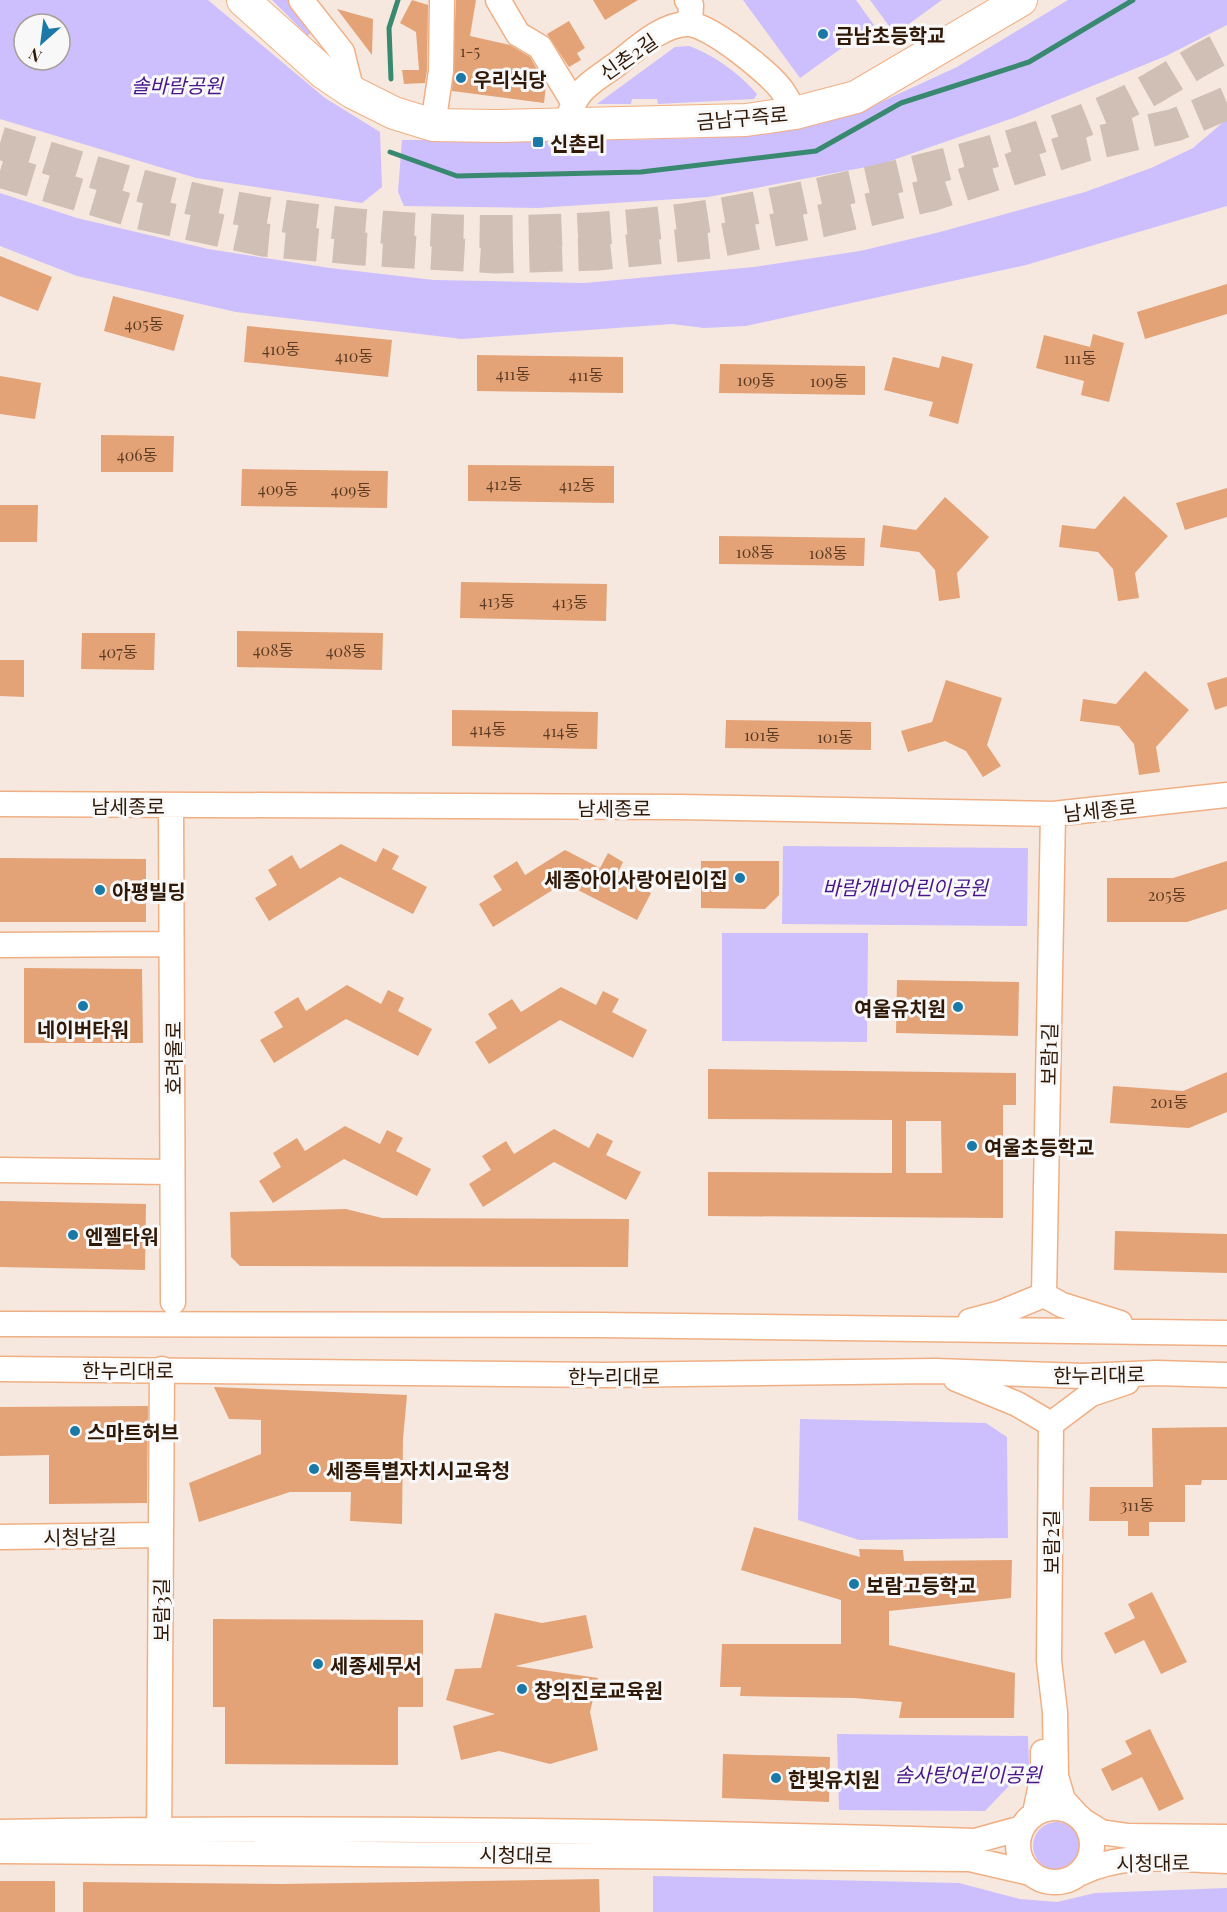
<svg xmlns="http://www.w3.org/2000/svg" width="1227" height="1912" viewBox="0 0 1227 1912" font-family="'Playfair Display','Noto Sans KR',serif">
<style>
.green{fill:#cdbefe;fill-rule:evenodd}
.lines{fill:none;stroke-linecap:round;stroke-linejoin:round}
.stream{stroke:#398870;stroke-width:5}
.building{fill:#e3a377;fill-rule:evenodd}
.highway-tunnel{stroke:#cfbfb4;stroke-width:33;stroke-dasharray:33 16;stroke-linecap:butt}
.minor-casing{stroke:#f0af83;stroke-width:27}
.major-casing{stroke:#f0af83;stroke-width:34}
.minor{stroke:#fff;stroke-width:24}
.major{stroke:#fff;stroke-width:32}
.poi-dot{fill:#1a79a6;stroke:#f8f8f8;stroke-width:2}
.labels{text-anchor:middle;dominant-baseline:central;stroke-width:6;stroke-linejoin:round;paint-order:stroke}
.number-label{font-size:16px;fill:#5e3c23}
.poi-label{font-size:20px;font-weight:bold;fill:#311907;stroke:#f8f8f8;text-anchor:start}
.street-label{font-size:20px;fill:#311907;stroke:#f8f8f8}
.park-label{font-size:20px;font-style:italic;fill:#48158a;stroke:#f8f8f8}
</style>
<rect width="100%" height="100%" fill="#f6e8df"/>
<path class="green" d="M0,0H208L325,98L380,132L382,187L362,203L196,178L0,119ZM24,24H60V60H24Z
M272,0H291L314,29L308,36Z
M743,0H856L874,25L800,78Z
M870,0H942L895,34Z
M1068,0H1227V25L1166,56L1016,117L882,164L708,197L537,208L404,206L398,192L402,140H624L703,138L797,129L855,114L957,67Z
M689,46C714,55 740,74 757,94L754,99L658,104L657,99H632L631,104H597L675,47Z
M1227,119V206L1026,265L746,326L704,328L672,324L462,339L236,312L77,276L0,246V193L77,218L208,249L330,268L434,280L585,283L754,267L860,251L940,232L1085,192L1151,168L1193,148Z
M783,846L1028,848L1027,926L782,924Z
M722,933H868L867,1042L722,1041Z
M800,1419L986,1423L1007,1437L1008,1538L859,1540L798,1520Z
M837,1734L1028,1736L1029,1765L985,1811L839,1810Z
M1033 1846a24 24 0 1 1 48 0a24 24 0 1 1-48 0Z
M653,1876L959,1883L1020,1899L1057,1902L1095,1893L1227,1888V1912H653Z"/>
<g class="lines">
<path class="stream" d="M391,79L389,28L398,0
M390,152L457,176L641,172L816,151L901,103L1029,62L1133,0"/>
</g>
<path class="building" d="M412,0L428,5L427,70L425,83L404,84L402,70H419L416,32L400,23Z
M456,0H476L470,36L510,45L530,57L546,85L544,103L452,91Z
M593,0H638L605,20Z
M337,9L373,19L372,55Z
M569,21L585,48L577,53L581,60L569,67L547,34Z
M0,256L52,277L38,311L0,296Z
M1227,284V314L1145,339L1137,312Z
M113,296L184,315L174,351L104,331Z
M247,326L392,340L388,377L244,362Z
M1093,334L1124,343L1109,402L1081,395L1084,381L1036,368L1044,335L1090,347Z
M477,355L623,357V393L477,391Z
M942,356L973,364L958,424L929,416L933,402L884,390L893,357L939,368Z
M720,364L865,366V395L719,393Z
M0,376L41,383L35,419L0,414Z
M101,435L174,436L173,472H101Z
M468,465L614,466V503L468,501Z
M242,469L388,471L387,508L241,506Z
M1227,488V517L1185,530L1176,503Z
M1124,496L1168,536L1135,573L1139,598L1118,601L1113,569L1098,552L1059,547L1062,525L1095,529Z
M945,497L989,537L957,573L960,598L939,601L935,570L919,552L880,547L883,525L916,530Z
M0,505H38L37,542H0Z
M719,536L865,538L864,566L719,564Z
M461,582L607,584L606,621L460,618Z
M237,631L383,633L382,670L237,667Z
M82,633H155L154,670L81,669Z
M0,660H24V697L0,696Z
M1145,671L1189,710L1156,747L1160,772L1139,775L1134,744L1119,726L1080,721L1083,699L1116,704Z
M1227,677V706L1215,710L1207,683Z
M946,680L1002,698L987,745L1001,766L983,777L966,751L945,741L908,752L901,731L932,722Z
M452,710L598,712L597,749L452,746Z
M726,720L871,722V750L725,748Z
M341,844L376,862L383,848L399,856L392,869L427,887L413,914L340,877L269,921L255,898L277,885L268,870L292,855L300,869Z
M565,850L600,868L608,853L623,862L617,875L651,893L637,920L564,883L493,927L479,904L502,890L493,876L517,861L525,875Z
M0,858L146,859V922H0Z
M701,861H779V895L765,909L701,908Z
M1227,861V909L1187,922H1107V878H1173Z
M24,968L142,969L143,1043H24Z
M897,980L1019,982L1018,1036L896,1033Z
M347,985L381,1004L388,990L404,998L398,1011L432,1029L418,1056L346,1019L274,1063L260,1040L283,1027L274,1012L298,997L306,1011Z
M561,987L596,1005L603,991L619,999L612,1012L647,1030L633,1058L560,1020L489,1064L475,1042L497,1028L488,1014L512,999L521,1012Z
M708,1069L1016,1073V1105H1003V1218L708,1216V1172L892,1173V1120L708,1119ZM906,1121H941L942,1173H906Z
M1227,1072V1112L1189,1128L1110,1123L1113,1086L1183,1091Z
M345,1126L380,1144L387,1130L403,1138L396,1151L431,1169L417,1196L344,1159L273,1203L259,1181L281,1167L273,1153L297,1138L305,1151Z
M554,1129L589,1148L597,1133L613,1141L606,1155L641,1172L626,1200L554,1162L483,1207L469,1184L491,1170L482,1156L506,1141L514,1154Z
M0,1201L146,1204L145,1270L0,1267Z
M346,1209L382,1218L629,1219L628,1267L240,1266L231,1257L230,1212Z
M1115,1231L1227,1234V1273L1114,1270Z
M214,1387L407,1395L403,1439L402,1524L350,1521L351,1492H290L199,1522L189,1483L261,1454V1420L229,1419Z
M148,1406L147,1503L49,1504V1455L0,1456V1407Z
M1227,1427V1480H1202L1201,1485H1185V1522H1149V1536H1128V1521H1089L1090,1487H1153L1152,1428Z
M754,1527L860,1557L859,1549L903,1550L904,1561L1012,1560L1011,1598L889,1611V1645L1015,1673L1014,1718H899L902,1702L854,1698L740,1696L741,1687H720L722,1644H841V1600L741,1570Z
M1152,1592L1187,1662L1161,1674L1144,1640L1115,1654L1104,1633L1135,1618L1128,1604Z
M495,1613L542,1623L586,1615L593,1648L515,1666L598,1678L590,1712L598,1750L550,1764L499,1751L461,1760L453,1726L495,1714L446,1700L455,1669L481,1668Z
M213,1619L423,1620V1707H398V1765L225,1764V1707H213Z
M1150,1729L1184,1799L1159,1811L1142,1777L1112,1791L1101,1769L1132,1754L1125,1741Z
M723,1754L830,1757L829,1802L722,1798Z
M599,1879L600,1912H83V1882L281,1884Z
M0,1881H55V1912H0Z"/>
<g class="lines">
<path class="highway-tunnel" d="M0,143C87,170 174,199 265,213C402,236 566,238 703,217C762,208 820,194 878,181C959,162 1052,138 1127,102C1161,85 1193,62 1227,46
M0,171L136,212L263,240L362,249L495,257L598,254L712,242L821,221L931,195L1086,145L1175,125L1227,103"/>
<defs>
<path id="minor" d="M301,0L342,52L352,92
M498,0L518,34L540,47L572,100
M687,0L691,5L690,24
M433,125L441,71L442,0
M566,125C576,88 587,86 617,64C636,49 662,24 688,24C709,24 768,72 781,89C786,96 791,105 795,113
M0,804L679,807L1053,814L1227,795
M171,805L173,1302
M0,945L171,944
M0,1170L172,1172
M1044,1295L1053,814
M1044,1295L1062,1305L1120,1323
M970,1321L1000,1313L1044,1295
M0,1324L599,1325L1227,1333
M0,1369L603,1375L935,1371L1083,1376L1156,1373L1227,1375
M956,1379L1017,1404L1051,1424
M1051,1424L1049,1661L1055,1712L1056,1776L1063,1800L1075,1813
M1051,1424L1091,1394L1127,1382
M0,1537L160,1535
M1018 1845a37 37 0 1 1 74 0a37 37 0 1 1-74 0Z
M1035,1813L1043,1775V1752
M1085,1822L1101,1832L1128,1836L1227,1837
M0,1832C325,1826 650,1831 975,1841L1022,1828
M159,1845L162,1369
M0,1851L970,1859L1030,1873
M1081,1873C1124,1851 1180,1860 1227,1861"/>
<path id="major" d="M243,0L324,73L352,92L394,113L433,125L497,126L746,120L795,113L856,97L1021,0"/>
</defs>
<use href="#minor" class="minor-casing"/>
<use href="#major" class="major-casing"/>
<use href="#minor" class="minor"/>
<use href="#major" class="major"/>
</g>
<g class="poi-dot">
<circle cx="823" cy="34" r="6"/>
<circle cx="461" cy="78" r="6"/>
<rect x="532" y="136" width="12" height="12" rx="3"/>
<circle cx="740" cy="878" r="6"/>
<circle cx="100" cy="890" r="6"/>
<circle cx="83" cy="1006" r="6"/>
<circle cx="958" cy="1007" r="6"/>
<circle cx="972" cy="1146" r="6"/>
<circle cx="73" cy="1235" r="6"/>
<circle cx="75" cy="1431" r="6"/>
<circle cx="314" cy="1469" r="6"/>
<circle cx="854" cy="1584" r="6"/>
<circle cx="318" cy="1664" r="6"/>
<circle cx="522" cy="1689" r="6"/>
<circle cx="776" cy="1778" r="6"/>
</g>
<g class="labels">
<g class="number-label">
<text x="470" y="50">1-5</text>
<text x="144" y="323">405동</text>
<text x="281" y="348">410동</text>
<text x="354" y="355">410동</text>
<text x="1080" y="357">111동</text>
<text x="513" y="373">411동</text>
<text x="586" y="374">411동</text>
<text x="756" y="379">109동</text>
<text x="829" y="380">109동</text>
<text x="137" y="454">406동</text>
<text x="504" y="483">412동</text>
<text x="577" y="484">412동</text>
<text x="278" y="488">409동</text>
<text x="351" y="489">409동</text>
<text x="755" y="551">108동</text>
<text x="828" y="552">108동</text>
<text x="497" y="600">413동</text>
<text x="570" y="601">413동</text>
<text x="273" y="649">408동</text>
<text x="346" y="650">408동</text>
<text x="118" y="651">407동</text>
<text x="488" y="728">414동</text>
<text x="561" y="730">414동</text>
<text x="762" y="734">101동</text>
<text x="835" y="736">101동</text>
<text x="1167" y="894">205동</text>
<text x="1169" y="1101">201동</text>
<text x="1137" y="1504">311동</text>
</g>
<g class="poi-label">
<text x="835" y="34">금남초등학교</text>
<text x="473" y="78">우리식당</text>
<text x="550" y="142">신촌리</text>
<text x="728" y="878" text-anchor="end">세종아이사랑어린이집</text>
<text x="112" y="890">아평빌딩</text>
<text x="946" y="1007" text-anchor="end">여울유치원</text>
<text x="83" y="1028" text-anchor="middle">네이버타워</text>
<text x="984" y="1146">여울초등학교</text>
<text x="85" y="1235">엔젤타워</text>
<text x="87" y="1431">스마트허브</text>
<text x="326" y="1469">세종특별자치시교육청</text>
<text x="866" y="1584">보람고등학교</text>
<text x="330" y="1664">세종세무서</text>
<text x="534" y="1689">창의진로교육원</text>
<text x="788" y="1778">한빛유치원</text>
</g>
<g class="street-label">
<text transform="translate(628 56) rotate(-35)">신촌2길</text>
<text transform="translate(742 117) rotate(-5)">금남구즉로</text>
<text x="128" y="805">남세종로</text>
<text x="614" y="807">남세종로</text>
<text transform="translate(1100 809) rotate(-6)">남세종로</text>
<text transform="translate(1048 1054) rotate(-89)">보람1길</text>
<text transform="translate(172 1058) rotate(-90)">호려울로</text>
<text x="128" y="1369">한누리대로</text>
<text transform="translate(1099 1374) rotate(-1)">한누리대로</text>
<text x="614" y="1375">한누리대로</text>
<text transform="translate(80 1536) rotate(-1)">시청남길</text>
<text transform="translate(1050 1542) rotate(-90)">보람2길</text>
<text transform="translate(160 1610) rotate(-90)">보람3길</text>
<text transform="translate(516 1854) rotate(1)">시청대로</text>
<text transform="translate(1153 1862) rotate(-1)">시청대로</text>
</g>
<g class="park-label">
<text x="177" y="84">솔바람공원</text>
<text x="905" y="886">바람개비어린이공원</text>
<text x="968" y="1773">솜사탕어린이공원</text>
</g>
</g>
<g transform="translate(42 42) rotate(208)"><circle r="28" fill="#f8f8f8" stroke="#a89f98" stroke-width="1.5"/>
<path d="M0-4.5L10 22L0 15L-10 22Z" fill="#1a79a6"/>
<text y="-9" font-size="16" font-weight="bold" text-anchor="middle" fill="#311907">N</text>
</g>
</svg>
